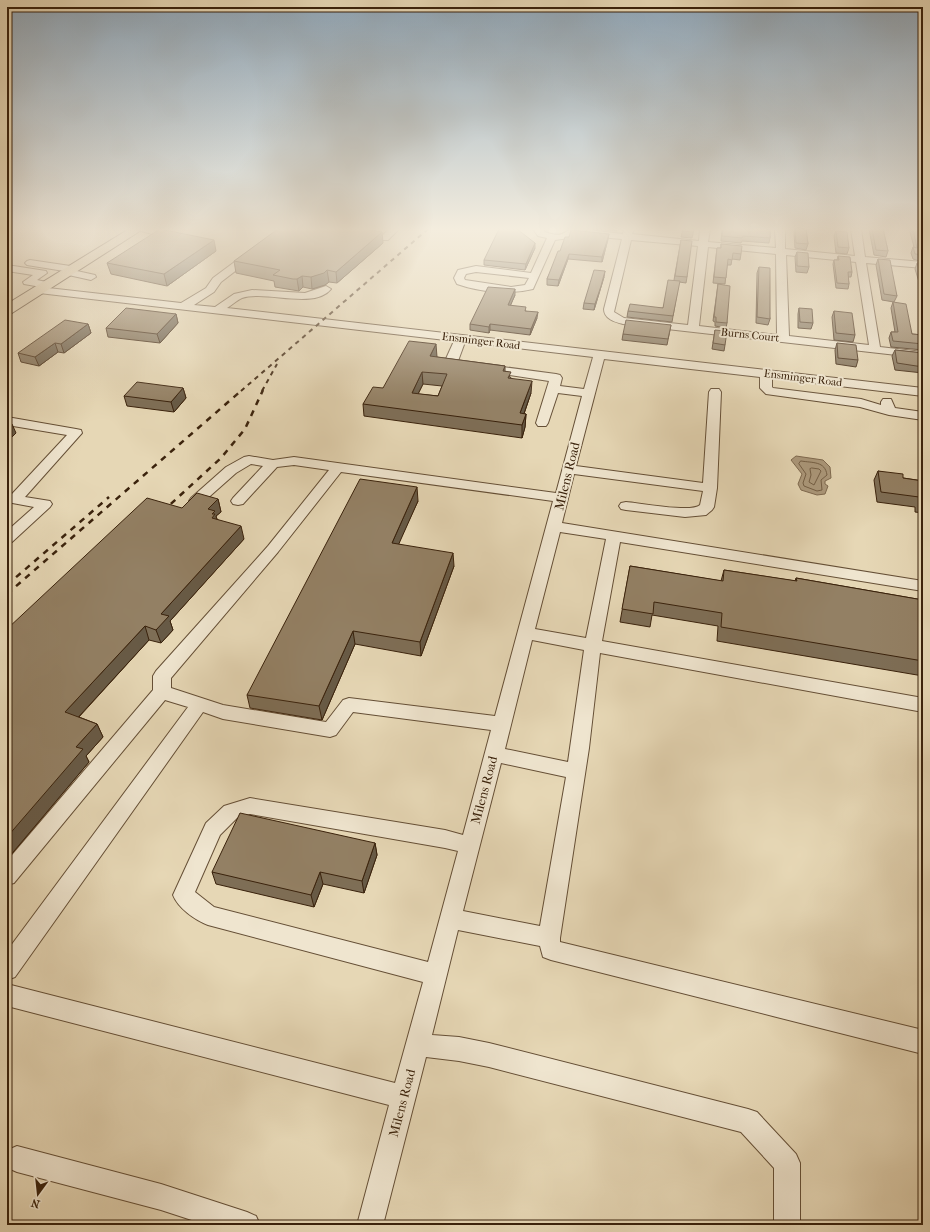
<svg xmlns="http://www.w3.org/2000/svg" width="930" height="1232" viewBox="0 0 930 1232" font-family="'IM FELL French Canon',serif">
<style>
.water{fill:#ac997c;stroke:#7e694f}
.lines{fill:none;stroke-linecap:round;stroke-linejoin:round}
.shore{stroke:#735e44;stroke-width:1}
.minor-casing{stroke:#654f36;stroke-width:2}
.major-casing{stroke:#3a220c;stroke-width:2}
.minor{fill:#efe5cf;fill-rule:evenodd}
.major{fill:#e6d7b5;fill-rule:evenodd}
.rail-far1{stroke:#3a220c;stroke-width:2;stroke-dasharray:4.5 4.5;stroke-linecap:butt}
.rail{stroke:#3a220c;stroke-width:2.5;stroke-dasharray:6 6;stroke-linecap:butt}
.wall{fill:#7e6e56;stroke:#3a220c;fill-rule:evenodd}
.shaded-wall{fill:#675a46;stroke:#3a220c}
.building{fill:#938064;stroke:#3a220c;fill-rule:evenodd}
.labels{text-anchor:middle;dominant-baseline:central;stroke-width:4;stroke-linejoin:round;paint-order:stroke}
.far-street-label{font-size:11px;fill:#3a220c;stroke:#efe5cf}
.street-label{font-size:13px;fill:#3a220c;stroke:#efe5cf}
</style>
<rect width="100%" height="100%" fill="#e6d7b5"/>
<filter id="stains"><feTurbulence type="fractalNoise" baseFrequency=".005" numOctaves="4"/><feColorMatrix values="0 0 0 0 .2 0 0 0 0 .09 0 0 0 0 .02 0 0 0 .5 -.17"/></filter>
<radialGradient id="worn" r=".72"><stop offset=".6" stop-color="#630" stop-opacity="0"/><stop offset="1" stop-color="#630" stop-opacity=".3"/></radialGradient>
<path class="water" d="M796,456L823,460L830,467L831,478L825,481V484L828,486L825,494L817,495L801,490L798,484L802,474L791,460Z"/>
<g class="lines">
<path class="shore" d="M801,461C813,463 825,461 827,475L821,480L822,490L817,491L804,486L803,483L806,474L799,464Z
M812,468L819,469L821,471L814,485L809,482L811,475L810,469Z"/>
<defs>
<path id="minor" d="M139,229H156L163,231L165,233L160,236L141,231Z
M279,229H290L221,282L214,292L194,305L215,307L234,294L252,290L305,293L326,286L331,289C314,310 266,290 242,298C237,300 232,305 227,308L923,388V396L772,378V387L773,388L861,399L881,405V402L883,399H891L895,408L923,412V420L889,415L860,407L766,394L760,388V377L604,359L576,466L703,483L709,392L711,389H719L721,392L717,488L714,507L712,510L706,515L685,517L626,510L621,509L619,506L621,503L626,502C640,503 691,513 700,505L703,491L574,474L562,523L923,581V591L620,542L602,641L923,698V712L600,653L589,748L560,938V942L923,1030V1054L551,960L543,957L540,946L458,930L432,1035L459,1037L489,1043L748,1109L757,1112L796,1154L800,1163V1225H774V1168L741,1132L489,1067L459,1061L426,1057L383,1225H357L389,1105L7,1006V984L395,1083L423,982L208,925C195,920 178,908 173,895L206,823L224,806L250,798L445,830L463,835L491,730L353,712L336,735L330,737L223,719L203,712L15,977L7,980V951L188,707L165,700L14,883L7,885V861L153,690V676L156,671L268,546L329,470L294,465L277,467L243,504L238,505L233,504L231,501L233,498L263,466L251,464L236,473L201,504L196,505L191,504L189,501L191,498L226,467L244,457L249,456L273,460L294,457L556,493L582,396L558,393L548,423L546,426H538L536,423L549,381L450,366L445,361L454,341L39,293L34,290L35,288L41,287L24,284L23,282L33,275L7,271V265L46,271L47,273L37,280L51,283L52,285L48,288L181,303L206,288L213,278ZM465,342L593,357L584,389L560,386L562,378L560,375L556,374L458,361ZM341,472L553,501L495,716L349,698L343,700L326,722L223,705L171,688V678L278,552ZM560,532L606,539L586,638L535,629ZM532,640L584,650L568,762L505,749ZM501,763L566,777L540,926L463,911ZM250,814L445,848L458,851L428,962L214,907L195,892L220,835L237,818Z
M389,229H399L388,240H382L380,238Z
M533,229H543L545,232C550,234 557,236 562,234C569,231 567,229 575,229L577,231L569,238L555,240L533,289C509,295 480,292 457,284L454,278L458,270L476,266L531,273L547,238L538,236ZM476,272L529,278L525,285L511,287L465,280L464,278L466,274Z
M624,229H634L632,234L699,241L700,229H710L708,242L776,248L775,229H785V249L855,256L851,229H861L865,257L923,262V268L866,263L880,347L923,352V358L623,324C615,322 604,319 604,309L622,239L588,236L583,233L588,230L623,234ZM631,240L698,246L688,325L624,318L614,312ZM708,247L776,254L777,335L699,326ZM786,255L856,262L869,345L789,336Z
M30,260L77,267L78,269L77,271L95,275L96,277L91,280L64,274V271L27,265L25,263L27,261Z
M7,417L76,429L81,430L82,433L25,497L50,501L52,504L50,507L12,542L7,544V531L34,507L7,502V494H12L67,435L7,425Z
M17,1146L161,1184L247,1212L256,1216L260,1225H207L161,1210L17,1172L8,1168V1150Z"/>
<path id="major" d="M129,229H143L12,313L7,314V304Z"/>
</defs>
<use href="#minor" class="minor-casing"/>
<use href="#major" class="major-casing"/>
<use href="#minor" class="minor"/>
<use href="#major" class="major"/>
<path class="rail-far1" d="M241,391L428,229
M262,391L277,364"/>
<path class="rail" d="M162,512L221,458L245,429L263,390
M7,585L109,497
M7,594L242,390"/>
</g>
<path class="wall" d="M591,229H617V231Z
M683,229H694L692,238L681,237Z
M722,229H770V238L769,243L742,241L741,243L721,241Z
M795,229H806L808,244L806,250L795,248L794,233Z
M869,229H883L888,251L886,257L874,255Z
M911,229H923V262L913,259L911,253L913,247H914L910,232Z
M518,231L535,248L525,270L484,265V260Z
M836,231L849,248L847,254L836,253L834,236Z
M608,239L602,262L568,259L558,286L547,285V279L560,251Z
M681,240L687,277L686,283L679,282L672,322L627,317L628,311L663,308L674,280Z
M383,243L337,283L329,282L325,285L312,289L303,287L299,291L275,287L274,281L236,273L234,261Z
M721,244L741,254L740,260L732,259L731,265H727L725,284L713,283L717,248H721Z
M216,251L167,286L111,274L107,263Z
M797,252L809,267L807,273L796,272L795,257Z
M838,256L852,272L851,277H848L849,284L848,289L836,288L833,264L834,260H837Z
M878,259L897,296L894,302L882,300L876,265Z
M917,263H923V295L915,269Z
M759,267L770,319L768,325L756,323L757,273Z
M604,277L594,310L583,309L584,303Z
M718,284L727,323L726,328L715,326V322L713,321Z
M515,295L510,306L526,311L537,318L530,335L490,330L489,333L470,330V324Z
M893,302L912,334L923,335V350L891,347L889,338L891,332H895L891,308Z
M799,308L813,323L811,329L798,328V314Z
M834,311L855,335L853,342L834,340L832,317Z
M176,314L178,323L160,343L108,337L106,328Z
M88,324L91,333L64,353L58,352L39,366L21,362L18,353Z
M671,325L667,345L622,340L623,334Z
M715,330L725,345L724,351L712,349Z
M837,343L858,360L856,367L836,364L835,350Z
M895,350L923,353V373L895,370L892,356Z
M436,357L505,366V371L511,378L531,393L524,414H526L525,427L522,438L364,416L363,404L383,388L437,357ZM423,384L442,386L438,396L418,394Z
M183,388L186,398L174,412L127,406L124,396Z
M878,471L903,478L923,481V513L915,512V507L877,502L874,480Z
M218,499L221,512L216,516L217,519L244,539L170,621L173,630L161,643L149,640L79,717L97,724L103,737L86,756L89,762L9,857L7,856V629Z
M418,501L398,544L454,566L421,656L355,644L322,720L250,708L247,695Z
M630,566L721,581L724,570L795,581L796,578L923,600V676L717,641L718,626L652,615L650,627L620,622Z
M375,843L377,855L364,893L323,884L314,907L216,884L212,872Z"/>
<path class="shaded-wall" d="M382,232L383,243L337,283L336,272Z
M609,234L608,239L602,262V257Z
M214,240L216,251L167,286L164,274Z
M535,243V248L525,270L526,264Z
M569,254L568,259L558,286L559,280Z
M327,270L329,282L325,285L312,289L311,277Z
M605,271L604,277L594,310L595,304Z
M302,276L303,287L299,291L297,279Z
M515,289V295L508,311V305Z
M538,312L537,318L530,335L531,329Z
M176,314L178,323L160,343L157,334Z
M88,324L91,333L64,353L61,344Z
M490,324V330L489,333V327Z
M55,343L58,352L39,366L35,357Z
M436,344L437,357L430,369V356Z
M422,372L423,384L412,406V393Z
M532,381L531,393L520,425V413Z
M183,388L186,398L174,412L171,402Z
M526,414L525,427L522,438V425Z
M12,424L16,433L7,442V428Z
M417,487L418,501L393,557L392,543Z
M218,499L221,512L216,516L218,524L216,531L208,509Z
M7,519L9,523L7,525Z
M241,526L244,539L170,621L173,630L161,643L156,630L161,614Z
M453,553L454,566L421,656L420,642Z
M145,626L149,640L71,725L65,712Z
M353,631L355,644L322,720L319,706Z
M97,724L103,737L86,756L89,762L9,857L7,854V837L76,747Z
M375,843L377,855L364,893L362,881Z
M320,872L323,884L314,907L311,895Z"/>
<path class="building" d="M160,229L214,240L164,274L107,263Z
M278,229H365L382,232L336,272L327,270L324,273L311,277L302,276L297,279H293L273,275L280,270L234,261Z
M499,229H517L535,243L526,264L484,260Z
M683,229H694L693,232L682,231Z
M723,229H770V238L743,236L742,238L722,236Z
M795,229H806L808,244L796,243Z
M872,229H883L888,251L876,250Z
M913,229H923V255L915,254L913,247L917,248Z
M571,230L609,234L602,257L569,254L559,280L547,279L558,251H560L565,237H569Z
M836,231L847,232L849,248L838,247Z
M681,240L692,241L687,277L675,276Z
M721,244L742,246L741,254L733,253L732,260L728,259L726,278L714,277L717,248H721Z
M797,252L808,253L809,267L797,266Z
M838,256L850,257L852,272H848L849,284L837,283L834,260H839Z
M878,259L890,260L897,296L884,294Z
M917,263H923V282Z
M759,267L770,268V319L757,317Z
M594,270L605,271L601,286L595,304L584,303Z
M668,280L680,281L673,316L628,311L630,304L663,308Z
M718,284L730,286L727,323L716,322V317H714Z
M488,287L515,289L508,305L526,307L525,311L538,312L531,329L490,324L489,327L470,324Z
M893,302L906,304L912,334L923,335V344L893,341L891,332H898Z
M126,308L176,314L157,334L106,328Z
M799,308L812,309L813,323L800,322Z
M834,311L852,313L855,335L836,333Z
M65,320L88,324L61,344L55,343L35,357L18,353Z
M626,320L671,325L668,339L623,334Z
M715,330L727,331L725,345L713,343Z
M409,341L436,344L430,356L505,366L503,371L511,372L508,378L532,381L520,413L526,414L522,425L363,404L373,387L383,388ZM422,372L447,374L438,396L412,393Z
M837,343L856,345L858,360L838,358Z
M895,350L923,353V367L897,363Z
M137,382L183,388L171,402L124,396Z
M7,423L12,424L7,428Z
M878,471L903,474V478L923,481V502H920L919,497L881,492Z
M360,479L417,487L392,543L453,553L420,642L353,631L319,706L247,695Z
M197,493L218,499L208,509L215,511L212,514H215L212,518L241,526L161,614L169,616L156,630L145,626L65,712L97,724L76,747L83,749L7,837V629L147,498L182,508Z
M630,566L723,581L724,570L797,581L796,578L923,600V661L721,627L722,613L654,602L653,614L622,609Z
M240,813L375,843L362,881L320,872L311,895L212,872Z"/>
<linearGradient id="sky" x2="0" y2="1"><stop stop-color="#90a9bd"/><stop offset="0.57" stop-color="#f4edde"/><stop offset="1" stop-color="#f4edde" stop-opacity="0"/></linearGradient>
<rect width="930" height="402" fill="url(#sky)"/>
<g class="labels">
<g class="far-street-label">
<text transform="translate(750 335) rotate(6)">Burns Court</text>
<text transform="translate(481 341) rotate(7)">Ensminger Road</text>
<text transform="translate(803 378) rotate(7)">Ensminger Road</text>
</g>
<g class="street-label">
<text transform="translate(567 476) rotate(-76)">Milens Road</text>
<text transform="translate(484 790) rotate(-75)">Milens Road</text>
<text transform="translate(402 1103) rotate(-75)">Milens Road</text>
</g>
</g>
<rect width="930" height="1232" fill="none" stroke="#e6d7b5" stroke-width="24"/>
<rect x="8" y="8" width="914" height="1216" fill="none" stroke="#3a220c" stroke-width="2"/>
<rect x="12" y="12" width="906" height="1208" fill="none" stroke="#3a220c"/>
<g transform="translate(38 1194) rotate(195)" stroke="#efe5cf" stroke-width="3" paint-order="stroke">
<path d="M0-3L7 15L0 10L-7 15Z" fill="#3a220c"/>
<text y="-6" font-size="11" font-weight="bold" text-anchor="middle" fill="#3a220c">N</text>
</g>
<rect width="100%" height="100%" filter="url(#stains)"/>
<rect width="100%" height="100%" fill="url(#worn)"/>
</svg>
